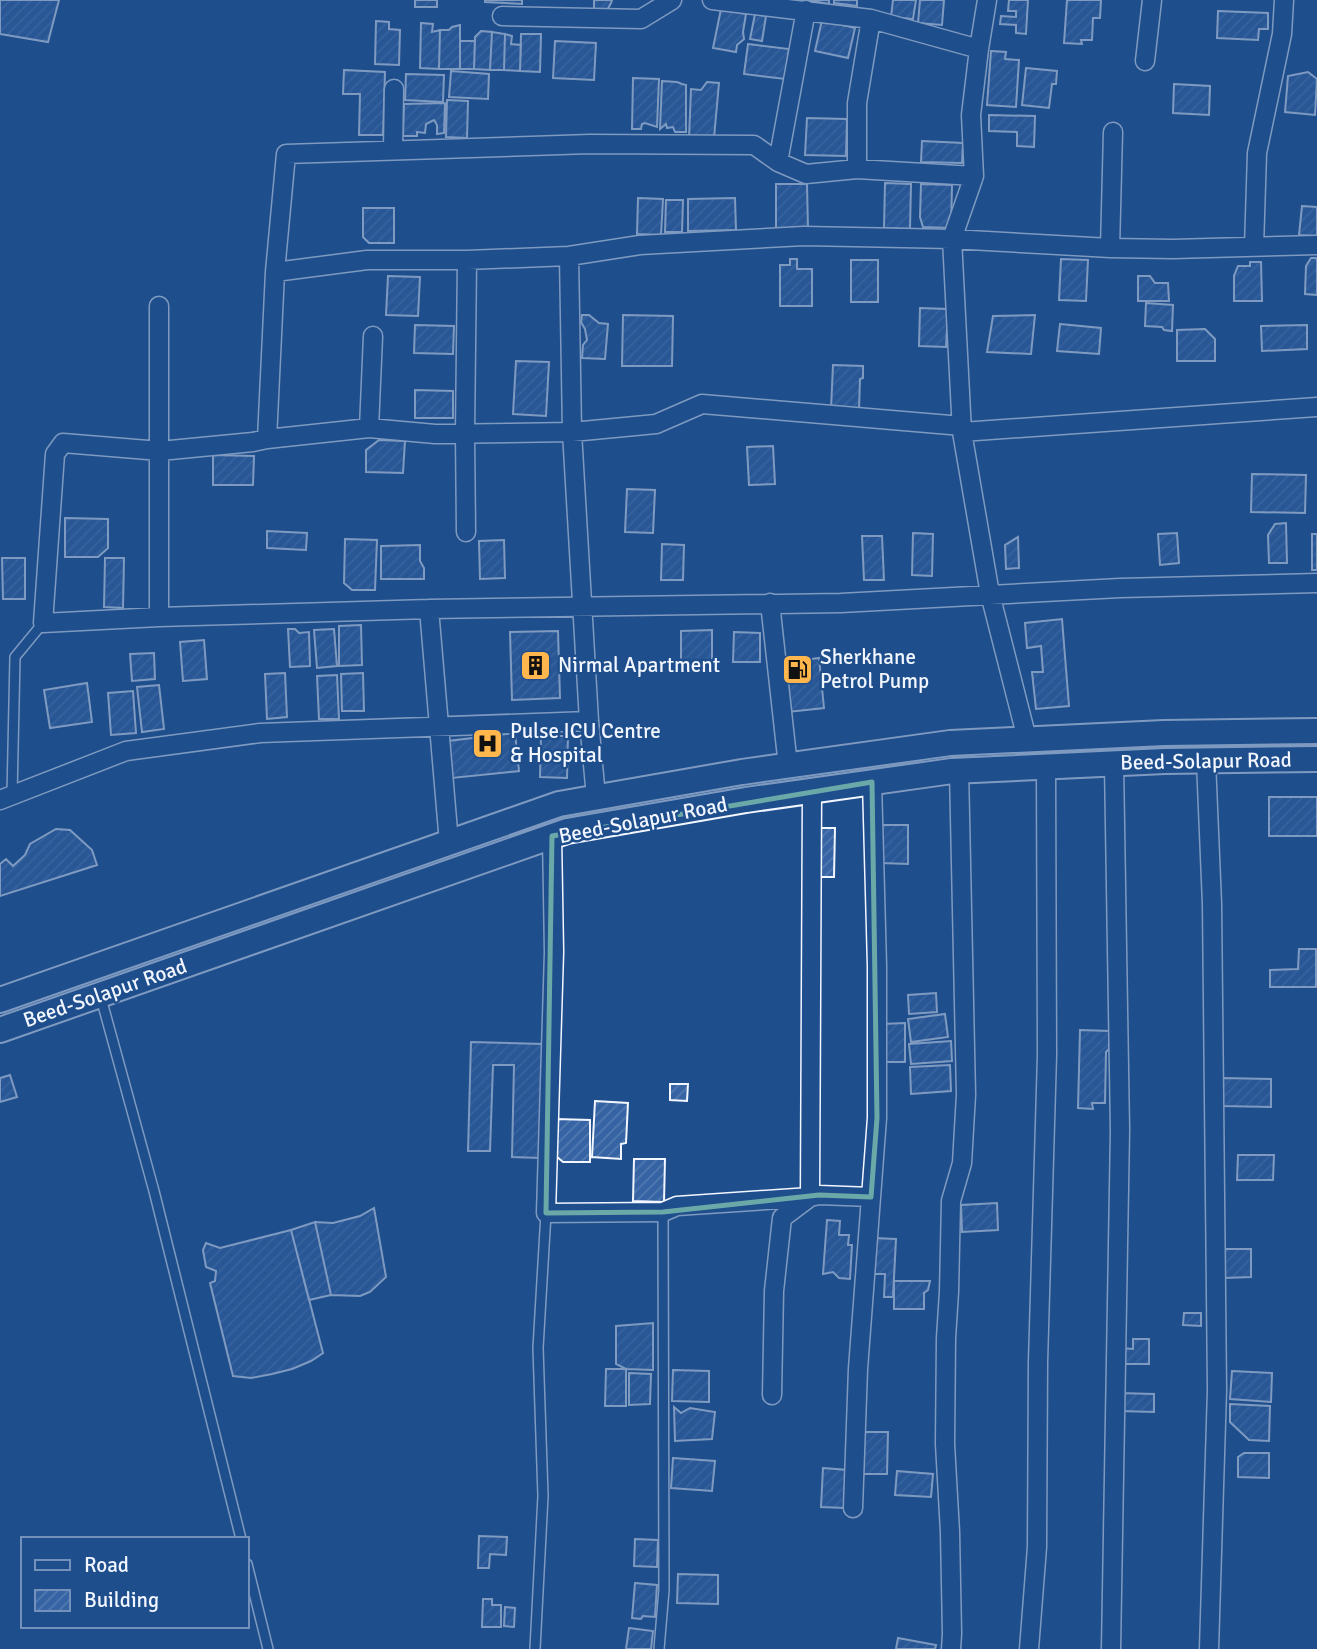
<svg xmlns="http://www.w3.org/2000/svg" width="1317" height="1649" viewBox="0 0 1317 1649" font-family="Signika,sans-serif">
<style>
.building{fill:url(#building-hatch);stroke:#f2f6ff;stroke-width:2}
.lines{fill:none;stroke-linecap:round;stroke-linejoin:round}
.lane-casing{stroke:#f2f6ff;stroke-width:12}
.street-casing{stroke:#f2f6ff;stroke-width:21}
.secondary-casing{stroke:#f2f6ff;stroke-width:28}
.lane{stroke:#1f4e8c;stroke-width:9}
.street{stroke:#1f4e8c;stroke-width:18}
.secondary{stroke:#1f4e8c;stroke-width:24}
.marked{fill:none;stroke:#6aa9a8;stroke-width:5;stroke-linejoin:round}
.labels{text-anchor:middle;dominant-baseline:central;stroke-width:5;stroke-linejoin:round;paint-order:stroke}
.poi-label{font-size:21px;fill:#f2f6ff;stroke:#1f4e8c;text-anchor:start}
.street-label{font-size:21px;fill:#f2f6ff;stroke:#1f4e8c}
</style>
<defs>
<pattern id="building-hatch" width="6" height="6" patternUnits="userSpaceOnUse" patternTransform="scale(1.75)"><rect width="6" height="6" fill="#3563a3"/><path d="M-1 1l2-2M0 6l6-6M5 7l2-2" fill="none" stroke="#537ab1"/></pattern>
</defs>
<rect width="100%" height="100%" fill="#1f4e8c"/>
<path class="building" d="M0,0H59L48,42L0,34Z
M415,0H437V7H415Z
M485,0H522V4L485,2Z
M594,0H612L611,3L606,12L594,11Z
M807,0H829V4Z
M834,0H857V6L834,3Z
M893,0H916L913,19L891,17Z
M920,0H944L942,25L918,23Z
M1009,0H1028L1026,34L1016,33V25L1000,24L1001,16L1016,17V11H1008Z
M1067,0H1101L1100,18H1093L1092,40H1081L1082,44L1064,43Z
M721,9L746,14L743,32L744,39L737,45L736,52L713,48Z
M1218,11L1268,13V29H1259L1258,40L1217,38Z
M755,14L766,16L762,41L750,39Z
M822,20L855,28L848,58L815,51Z
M376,21L389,22V29L400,30L399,65L375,64Z
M421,23L433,24L432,32L440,30L439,69L420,68Z
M460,25V69H439L440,30H449L452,27Z
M481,31L492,32L490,70L474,69L475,37Z
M492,32L505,34L504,70H490Z
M505,34L512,36L511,44L521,45L520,71L504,70Z
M521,34H541L540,72L520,71Z
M460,41H475L474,69H460Z
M555,41L596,43L594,80L553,78Z
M748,44L789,49L785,79L744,74Z
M991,51L1006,52L1005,59L1019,60L1016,107L987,105Z
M1026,68L1057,71L1056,84H1052L1049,108L1022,105Z
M344,70L385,72L383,135H359L360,94H343Z
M451,71L489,74L488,99L449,97Z
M1308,72L1317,79L1315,115L1285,112L1288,76Z
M406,74L444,75L443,102L405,100Z
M633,78L659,79L657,127L645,123L642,124L641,129H632Z
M662,81L677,82L682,84L686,85V132H675L673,127L667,128L666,124L660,129Z
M707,82L719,83L714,138H689L691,89L701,90Z
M1174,84L1210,86L1209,115L1173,113Z
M447,100L468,101L467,138L446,137Z
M445,103L444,133L437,134V125L434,120L426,124L425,133L417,132V136H403L404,104Z
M989,115L1035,116L1034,147L1017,146V132L989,131Z
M807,118L847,119L846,156L805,155Z
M922,141L963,143L962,163L921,162Z
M885,183L911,184L910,229L884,228Z
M776,184H807L808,229L776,230Z
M921,184L952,185L951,228L923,227L920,217Z
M638,198L663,199L661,235L637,234Z
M735,198L736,230L688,231V199Z
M666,200H683L682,232H665Z
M1302,206L1317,207V236L1299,235Z
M363,208H394V243H369L363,237Z
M1311,258H1317V295L1305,294L1306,266Z
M790,259H797V269H812V306H780V265H790Z
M1061,259L1088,260L1086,301L1059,300Z
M851,260H878V302H851Z
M1250,262H1261L1262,301H1234V276L1238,266H1250Z
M388,276L420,277L418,316L386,315Z
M1138,276H1150L1155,283H1168L1169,301H1138Z
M1146,303L1173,305L1172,331L1164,330L1162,327L1145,326Z
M920,308L948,309L946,347L919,346Z
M582,315H589L599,323L608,324L605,359L582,358L583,345L587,340L585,329L581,322Z
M623,315L673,316L672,366H622Z
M1035,315L1031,354L987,352L993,316Z
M1060,324L1101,328L1099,354L1057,351Z
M415,325L454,326L453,354L414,353Z
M1307,325V349L1262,351L1261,326Z
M1205,329L1215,339V361H1177V330Z
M516,361L549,362L546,416L513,414Z
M833,365L863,366V378L860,379L859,410L831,409Z
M415,390L453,391V418H415Z
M379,440L405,441L403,473L366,472V450Z
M773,446L775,484L749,485L747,447Z
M213,455L254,456L253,485H213Z
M1252,474L1306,475L1305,513L1251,512Z
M627,489L655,490L653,533L625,532Z
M65,518L108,519V548L98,557H65Z
M1286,523L1287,563H1269L1268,535L1275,524Z
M267,531L307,533L306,550L267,548Z
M913,533L933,534L932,576L912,575Z
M1177,533L1179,563L1160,565L1158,534Z
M1312,534H1317V570H1312Z
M862,536H882L884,580H864Z
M1018,537L1019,568L1006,569L1005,545Z
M345,539L377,540L375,590H352L344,583Z
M504,540L505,578L480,579L479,541Z
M662,544L684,545L683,580H661Z
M420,545V561L424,568V579H381V546Z
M2,558H25V599H3Z
M105,558H124L123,608L104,607Z
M1062,619L1069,706L1036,709L1032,672H1043L1041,646L1027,648L1025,623Z
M361,625L362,665L339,666V626Z
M288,629H295L299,633L309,632L310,666L290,667Z
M334,629L337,666L317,668L314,630Z
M712,630V667H681V631Z
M558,631L560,698L512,700L510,632Z
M734,632L760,633V662H733Z
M204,640L207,679L183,681L180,642Z
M154,653L155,679L132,681L130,654Z
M819,658L824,708L788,712L783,663Z
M285,673L287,717L267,719L265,674Z
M363,673L364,711H342L341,674Z
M337,675L339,719H319L317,676Z
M87,683L92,722L50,728L44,690Z
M159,685L164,729L142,732L137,687Z
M133,691L136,733L111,735L108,693Z
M515,733L519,771L452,778L448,741Z
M541,736H568L567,778L540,777Z
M1269,797H1317V836H1269Z
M881,825H908V864L881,863Z
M818,828H835L834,877H817Z
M56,829L70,830L92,850L97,865L0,896V864L6,859L13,866L25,855L30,844Z
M1299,949H1316V987H1270V970L1298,969Z
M936,993L937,1012L909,1014L908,995Z
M945,1014L948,1037L911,1042L908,1019Z
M905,1023V1062H883L882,1024Z
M1080,1030L1110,1031L1109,1049L1106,1052L1105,1103H1092L1093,1109L1078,1108Z
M951,1041L952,1061L911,1064L909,1044Z
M471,1042L543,1044L540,1158L512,1157L514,1065H493L490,1151H468Z
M950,1065L951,1091L911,1094L910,1067Z
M10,1075L17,1097L0,1102V1078Z
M1222,1078L1271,1079V1107L1222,1106Z
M670,1084H688L687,1101L670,1100Z
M595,1101L628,1103L626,1143L621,1144V1159L592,1157Z
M556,1119L590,1120V1162H563L556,1156Z
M1238,1155H1274L1273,1180H1237Z
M634,1159H665L664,1202L633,1201Z
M997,1203L998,1230L962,1232L961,1205Z
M374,1208L386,1277L370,1292L360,1296L331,1295L315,1222L333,1223L360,1216Z
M827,1220L840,1221L839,1235H849L848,1245H852L850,1279L839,1278L833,1272L823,1274Z
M315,1222L331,1295L309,1300L291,1230Z
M291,1230L323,1353L311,1361L292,1369L272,1374L251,1378L233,1376L210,1283L215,1281L216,1271L206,1267L203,1250L206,1243L220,1248Z
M873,1238L896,1239L893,1297H884L885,1274H871Z
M1223,1249H1251V1277L1224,1278Z
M894,1281H930L928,1290L924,1293V1309H894Z
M1184,1313H1201V1326L1183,1325Z
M653,1323V1370L626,1369L616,1364V1326Z
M1133,1339H1149V1364H1121L1122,1348L1133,1349Z
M606,1369H626V1406H605Z
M673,1370L709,1371V1402L672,1401Z
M1232,1371L1272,1373L1271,1402L1230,1399Z
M629,1373L651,1374L650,1404L629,1405Z
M1118,1393L1154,1394V1412L1119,1411Z
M1230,1404L1270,1406L1269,1441L1249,1440L1230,1422Z
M674,1407L681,1413L690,1408L715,1412L712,1439L675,1441Z
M863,1432H888L887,1474H863Z
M1244,1453H1269V1478L1238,1477V1457Z
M673,1458L715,1461L712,1491L671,1488Z
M823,1468L848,1470L845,1508L821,1507Z
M897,1471L933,1474L931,1497L895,1495Z
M479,1536L507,1537L506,1555L490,1554L489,1568H478Z
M635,1539L658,1540L657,1567L634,1566Z
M678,1574L718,1575V1604L677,1603Z
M635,1583L657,1585L655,1617L643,1616L641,1619L632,1618Z
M483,1599H492V1605H501V1627H482Z
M505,1607L515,1608L514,1627L504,1626Z
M629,1628L653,1631L651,1649H626Z
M898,1638L936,1645L935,1649H896Z"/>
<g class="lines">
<defs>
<path id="lane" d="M12,796L15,657L43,623
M101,998L154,1191L241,1539
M247,1564L268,1649
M535,1649L543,1496L538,1348L546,1213
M659,1649L664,1590L663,1212"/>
<path id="street" d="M712,0L871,19L979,49
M987,0L979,49L971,115L974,176L952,239L962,432L990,594L1027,739
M502,16L641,19L672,0
M1145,61L1152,0
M393,150L394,89
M778,162L806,10
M857,169V103L871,19
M1254,247L1257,153L1282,34L1284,0
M1110,248L1113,132
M569,256L572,432L589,721L596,797
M275,272L367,260H467L569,256L640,245L804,236L952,239L1110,248L1173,249L1317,245
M962,426L702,404L656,424L572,432L435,434L369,428L267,439L253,442L160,451L63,443L55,454L43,623L159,617L429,609L841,603L1120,588L1317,583
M369,428L373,336
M962,432L1317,407
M267,439L275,272L286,154L590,144L754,145L778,162L806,174L857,169L974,176
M466,532L465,434L467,260
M770,603L788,766
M429,609L449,843
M159,617V306
M1206,761L1212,904L1217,1390L1209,1649
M812,791L810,1197L819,1195L871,1197
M0,800L126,751L260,733L589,721
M552,836L554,952L546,1213L663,1212L677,1206L810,1197L782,1218L774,1291L772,1395
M853,1508L858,1369L877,1118V966L872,782
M951,1649L952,1634L950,1532L945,1444L946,1338L949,1292L951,1201L962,1163L966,1095L959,770
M1029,1649L1037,1547L1038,1362L1047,1055L1046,767
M1111,1649L1120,1130L1114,764"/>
<path id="secondary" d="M0,1000L559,804L742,772L950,743L1164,733L1317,731
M0,1030L567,831L746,800L952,771L1165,761L1317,759"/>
</defs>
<use href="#lane" class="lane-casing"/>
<use href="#street" class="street-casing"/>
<use href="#secondary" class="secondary-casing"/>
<use href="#lane" class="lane"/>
<use href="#street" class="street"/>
<use href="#secondary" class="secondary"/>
</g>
<path d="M0 0H1317V1649H0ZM872,782L877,1118L871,1197L819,1195L663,1212L546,1213L552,836Z" fill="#1f4e8c" fill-opacity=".55" fill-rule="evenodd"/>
<path class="marked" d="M872,782L877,1118L871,1197L819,1195L663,1212L546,1213L552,836Z"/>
<defs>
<symbol id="building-square" viewBox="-11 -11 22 22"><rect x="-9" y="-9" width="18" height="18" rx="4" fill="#ffb74d" stroke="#1f4e8c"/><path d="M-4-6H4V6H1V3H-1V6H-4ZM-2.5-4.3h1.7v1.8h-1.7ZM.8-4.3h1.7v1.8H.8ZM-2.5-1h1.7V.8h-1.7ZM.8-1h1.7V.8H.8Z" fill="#111"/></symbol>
<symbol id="fuel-square" viewBox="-11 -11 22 22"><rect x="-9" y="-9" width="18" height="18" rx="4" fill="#ffb74d" stroke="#1f4e8c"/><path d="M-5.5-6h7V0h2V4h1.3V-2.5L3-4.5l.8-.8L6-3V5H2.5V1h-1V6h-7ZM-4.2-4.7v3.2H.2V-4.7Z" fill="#111"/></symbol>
<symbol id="hospital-square" viewBox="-11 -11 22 22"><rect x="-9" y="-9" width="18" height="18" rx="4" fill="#ffb74d" stroke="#1f4e8c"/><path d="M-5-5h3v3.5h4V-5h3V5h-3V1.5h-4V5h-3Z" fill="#111"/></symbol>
</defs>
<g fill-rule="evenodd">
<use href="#building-square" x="518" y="648" width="35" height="35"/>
<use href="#fuel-square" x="780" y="652" width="35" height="35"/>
<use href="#hospital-square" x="470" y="726" width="35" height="35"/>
</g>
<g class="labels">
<g class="poi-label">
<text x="820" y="657">Sherkhane<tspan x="820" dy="24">Petrol Pump</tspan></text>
<text x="558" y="665">Nirmal Apartment</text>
<text x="510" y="731">Pulse ICU Centre<tspan x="510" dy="24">&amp; Hospital</tspan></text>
</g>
<g class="street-label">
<text transform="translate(1206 761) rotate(-1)">Beed-Solapur Road</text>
<text transform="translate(643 820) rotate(-11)">Beed-Solapur Road</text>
<text transform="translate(105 993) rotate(-19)">Beed-Solapur Road</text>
</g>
</g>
<rect x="21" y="1537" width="228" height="91" fill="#1f4e8c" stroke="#7391ba" stroke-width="2"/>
<rect x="35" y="1560" width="35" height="10" fill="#1f4e8c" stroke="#7391ba" stroke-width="2"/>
<text x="84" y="1572" font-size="21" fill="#f2f6ff">Road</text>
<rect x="35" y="1590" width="35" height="21" fill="url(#building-hatch)" stroke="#7391ba" stroke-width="2"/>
<text x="84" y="1607" font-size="21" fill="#f2f6ff">Building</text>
</svg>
